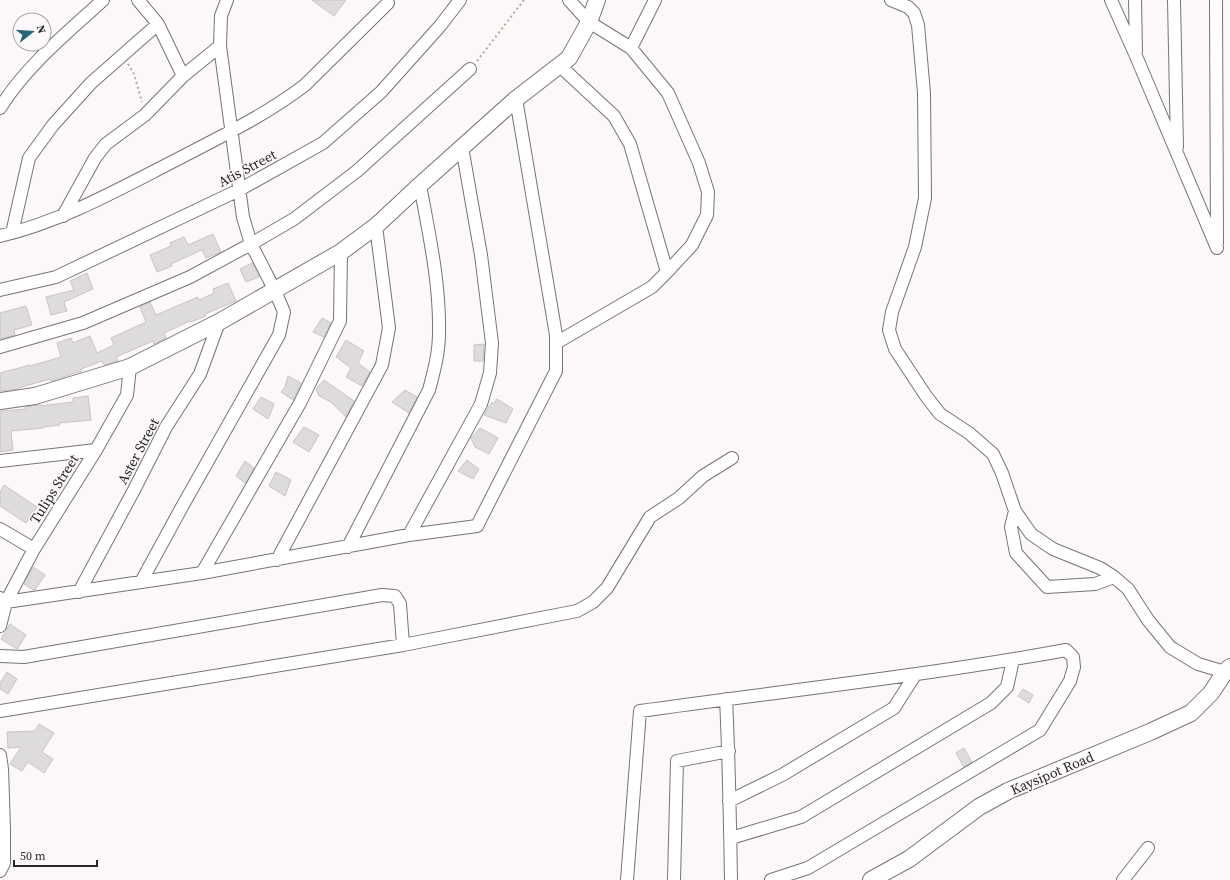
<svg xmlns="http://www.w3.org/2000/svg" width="1230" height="880" viewBox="0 0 1230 880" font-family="'Source Serif 4',serif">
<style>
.building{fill:#dedbdd;stroke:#c8c4c6}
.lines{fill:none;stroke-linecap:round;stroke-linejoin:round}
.minor-casing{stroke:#777473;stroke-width:14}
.tertiary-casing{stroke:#777473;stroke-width:18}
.path{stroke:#adaaa9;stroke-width:2;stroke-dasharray:2 3;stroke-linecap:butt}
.minor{stroke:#fff;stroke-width:12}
.tertiary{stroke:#fff;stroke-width:16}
.labels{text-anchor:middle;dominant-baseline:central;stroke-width:3;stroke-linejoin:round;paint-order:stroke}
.street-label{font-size:14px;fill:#292828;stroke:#fcf8f7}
</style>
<rect width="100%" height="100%" fill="#fcf8f7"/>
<path class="building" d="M312,0H346L334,16Z
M213,234L221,252L206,258L202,250L171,264L172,266L157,272L150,255L171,246L170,243L184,237L188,245Z
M252,263L259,277L246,282L240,269Z
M87,273L93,289L64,302L67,311L51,315L46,297L74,290L70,281Z
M228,283L236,301L205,314L206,316L191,322L190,321L164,333L166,338L154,344L153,341L116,357L118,361L104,365L102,361L81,369L82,371L51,381L50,379L18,388V389L0,391V373L30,365V366L61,357L57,343L71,338L73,343L90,336L97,353L114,345L111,338L146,322L140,307L150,302L156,315L198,297L199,300L214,293L213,289Z
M26,306L32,325L14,330L15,335L0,339V313Z
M322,318L331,323L324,337L313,332Z
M346,340L364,351L358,363L370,372L362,386L346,377L351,368L336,357Z
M484,344L483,361H474V345Z
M288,376L301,383L293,400L281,392L285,387Z
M324,380L354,401L346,417L331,402L319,396L316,389Z
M405,390L417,397L409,413L392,402Z
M88,396L91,420L59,423L60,425L43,427V428L11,431L13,450L0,452V411L26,409L25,407L38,405H41V406L73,402V398Z
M261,397L274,404L268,419L253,409Z
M497,399L513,409L506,423L484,415L491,403H494Z
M304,427L319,435L309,452L293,442Z
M480,428L498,438L489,454L475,447L471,438Z
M467,460L479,469L473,479L458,471Z
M245,461L254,468L245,483L236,476Z
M276,472L291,480L285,496L269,486Z
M4,485L37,507L26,523L0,506V492Z
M33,567L45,575L35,590H33L24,584Z
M10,624L26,635L17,649L1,639Z
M7,672L17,679L8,694L0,689V683Z
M1023,689L1033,695L1029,703L1018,696Z
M39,724L54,733L42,752L53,759L44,773L28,762L22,771L10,764L21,747L8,748L7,732L35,731Z
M964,748L972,762L964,767L956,753Z"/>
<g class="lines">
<defs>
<path id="minor" d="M138,0L158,24L183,76
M891,0L908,7L914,13L918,25L924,93L925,198L915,247L892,312L889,330L895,349L926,396L940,414L969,433L993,454L1002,473L1015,511L1031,534L1053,549L1100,568L1114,577L1128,589L1148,620L1170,647L1198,664L1225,672
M1111,0L1136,56L1217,248
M1135,0L1136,51
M1174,0L1177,147
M1216,0L1217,243
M631,48L655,0
M560,66L614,116L630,144L667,272
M0,108C26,66 67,33 103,0
M63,216L95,158L106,144L145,115L183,76L220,46
M12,233L29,158L53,125L91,83L158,24
M0,236C63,221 119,189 176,160C220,137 266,115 305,85L388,3
M0,290L56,277L239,190L323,143L381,92L440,26L460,0
M556,343L652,287L667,272L692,245L707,215L708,192L699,163L668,93L631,48L589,22L569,0
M0,347L83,323L190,277L251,244L294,219L357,171L470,69
M0,461L96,450
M1015,511L1011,527L1016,553L1047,587L1095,584L1114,577
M0,529L34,549
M409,535L481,404L490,373L492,343L481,255L462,147
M348,547L429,390C434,371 439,353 439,333C440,283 429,234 420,185
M277,560L382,365L389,328L376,226
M202,573L300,403L340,321L341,252
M141,582L183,505L279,335L284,312L275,291L251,244L243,217L220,46L221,16L227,0
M79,592L134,490L166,427L200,374L219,322
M0,598L6,602L202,573L409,535L477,526L556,371V335L516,99
M0,626L6,602L34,549L96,450L127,395L130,367
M0,656L24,657L382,595L395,596L400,604L403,645
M726,699C729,759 730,820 731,880
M0,711L403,645L577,611L593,602L607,588L650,517L679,498L703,476L732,458
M0,755L2,769L4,829V863L0,871
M729,801L782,775L894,708L915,675
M731,838L801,817L991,703L1007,687L1013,660
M627,880L640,711C782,691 925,676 1066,650L1073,657L1074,667L1070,681L1040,730L808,868L771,880
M674,880L677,761L729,751
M1123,880L1148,848"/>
<path id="tertiary" d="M0,401L35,396L130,367L219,322L341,252L376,226L420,185L516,99L569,58L589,22L597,0
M871,880L909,859L979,807L1008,791L1150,732L1191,713L1211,693L1225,672L1230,667"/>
</defs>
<use href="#minor" class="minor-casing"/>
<use href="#tertiary" class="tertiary-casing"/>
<path class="path" d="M477,61L524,0
M128,64L134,74L142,102"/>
<use href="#minor" class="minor"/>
<use href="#tertiary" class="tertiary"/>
</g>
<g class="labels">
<g class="street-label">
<text transform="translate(247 168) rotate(-28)">Atis Street</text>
<text transform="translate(138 451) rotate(-62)">Aster Street</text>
<text transform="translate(54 489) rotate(-58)">Tulips Street</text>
<text transform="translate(1052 773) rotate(-23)">Kaysipot Road</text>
</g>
</g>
<g transform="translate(32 32) rotate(73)"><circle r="19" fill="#fcf8f7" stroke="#a8a5a4"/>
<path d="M0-3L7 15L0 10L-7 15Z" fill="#256479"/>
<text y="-6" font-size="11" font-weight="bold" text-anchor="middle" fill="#292828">N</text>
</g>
<path d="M14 860v6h83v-6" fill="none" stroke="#292828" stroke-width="2"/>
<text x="20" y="860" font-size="12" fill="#292828" stroke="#fcf8f7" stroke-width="3" paint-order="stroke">50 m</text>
</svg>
